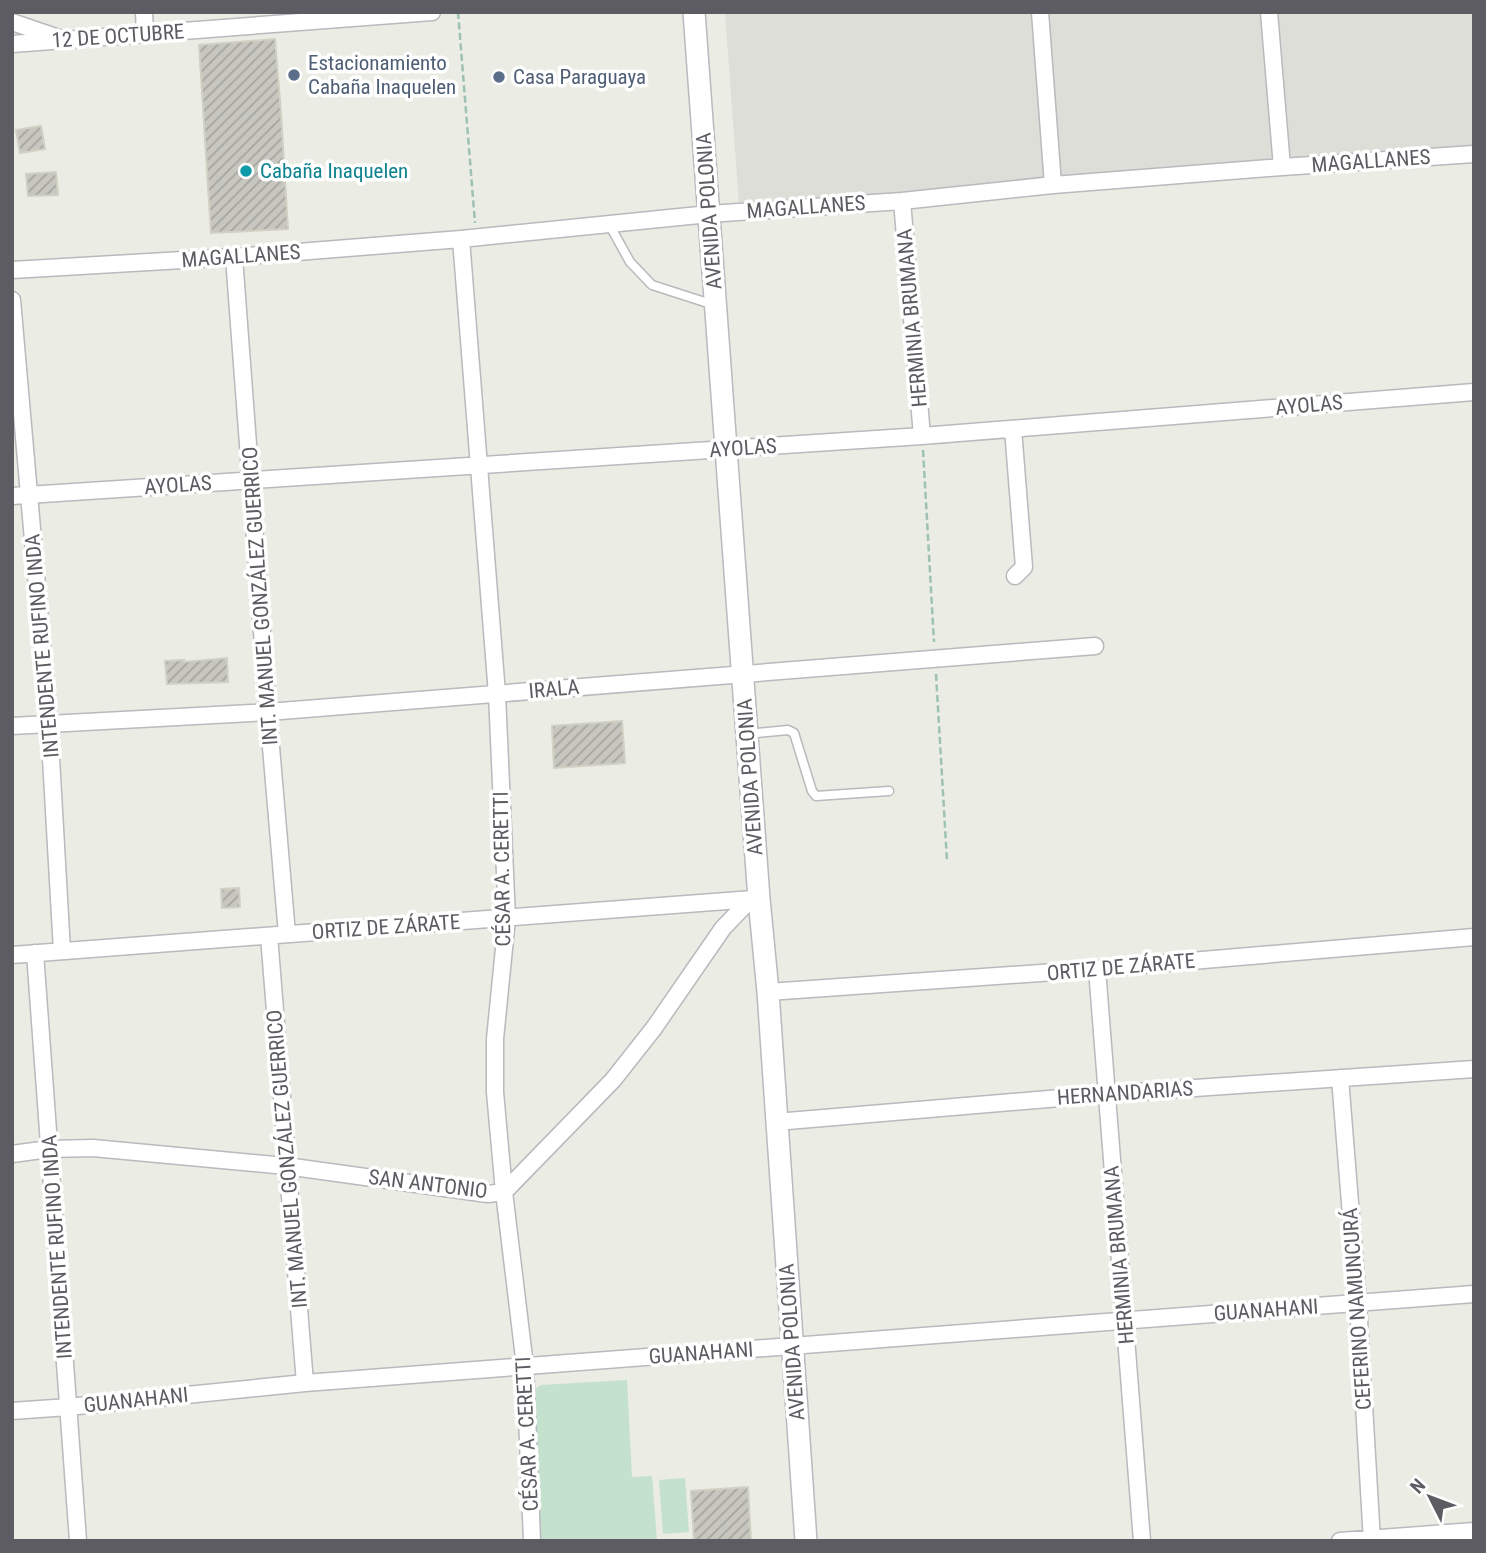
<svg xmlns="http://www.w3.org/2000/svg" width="1486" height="1553" viewBox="0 0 1486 1553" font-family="'Roboto Condensed',sans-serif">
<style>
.industrial{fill:#deded8}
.grass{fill:#c3e1cc}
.building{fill:url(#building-hatch);stroke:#d0d0c3;stroke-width:2}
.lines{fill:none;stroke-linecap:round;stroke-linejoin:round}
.lane-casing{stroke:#b9b9be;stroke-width:11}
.street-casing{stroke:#b9b9be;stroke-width:19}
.secondary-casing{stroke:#b9b9c0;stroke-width:24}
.path{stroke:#9dc1b2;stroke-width:2.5;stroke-dasharray:7 3.5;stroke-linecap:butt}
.lane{stroke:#fff;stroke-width:8}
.street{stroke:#fff;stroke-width:16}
.secondary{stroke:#fff;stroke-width:21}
.service-dot{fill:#5c6f8a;stroke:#fff;stroke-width:2.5}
.culture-dot{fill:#0f9aa8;stroke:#fff;stroke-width:2.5}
.labels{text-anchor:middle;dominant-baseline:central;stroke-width:7;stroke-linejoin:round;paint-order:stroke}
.street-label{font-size:21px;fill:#5c5c62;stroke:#fff}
.service-label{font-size:21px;fill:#4e5e75;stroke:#fff;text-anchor:start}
.culture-label{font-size:21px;fill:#0d838f;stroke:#fff;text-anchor:start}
</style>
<defs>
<pattern id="building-hatch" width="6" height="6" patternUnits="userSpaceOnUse" patternTransform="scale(1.75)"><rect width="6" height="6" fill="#c7c7c0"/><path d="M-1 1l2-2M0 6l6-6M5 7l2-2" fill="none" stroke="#a5a59f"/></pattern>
</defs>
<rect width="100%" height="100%" fill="#ebece3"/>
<path class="industrial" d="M725,12H1474V148L739,205Z"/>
<path class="grass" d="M627,1380L632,1477L652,1476L657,1541H540L533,1392L535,1389L541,1385Z
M685,1478L689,1532L663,1534L659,1480Z"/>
<path class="building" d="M275,39L281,113L288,229L211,233L199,45Z
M41,126L45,149L20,153L16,130Z
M56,172L58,195L28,196L26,174Z
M227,658L228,682L167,684L165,661L184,660V662Z
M622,721L625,763L554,768L552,726Z
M239,888L240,907L222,908L221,889Z
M748,1487L751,1541H694L691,1491Z"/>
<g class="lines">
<defs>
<path id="lane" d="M609,224L630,262L652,285L714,305
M747,734L788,730L794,733L812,791L816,796L889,791"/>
<path id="street" d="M144,12L145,34
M1040,12L1053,185
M1269,12L1282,167
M12,22L59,38
M12,44L432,12
M902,201L922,436
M461,239L497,694L507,918L495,1039V1092L504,1192L525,1366L532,1541
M234,257L268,712L287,934
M12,270L234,257L461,239L709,214L902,201L1053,185L1282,167L1474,154
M12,300L49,723L62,951
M1013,429L1024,567L1015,576
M12,496L922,436L1474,392
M12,726L268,712L1095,646
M269,936L305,1383
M35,953L78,1541
M12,955L753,899
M1097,969L1142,1541
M768,992L1097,969L1474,937
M1340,1078L1358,1303L1372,1541
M776,1122L1107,1094L1474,1069
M12,1154L49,1149L93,1148L286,1166L488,1194L504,1192L613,1080L654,1028L723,928L750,900
M12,1411L68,1407L305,1383L1474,1294
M1340,1541L1474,1531"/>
<path id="secondary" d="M694,12L759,899L768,992L806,1541"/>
</defs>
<use href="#lane" class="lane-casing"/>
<use href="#street" class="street-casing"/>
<use href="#secondary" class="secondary-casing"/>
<path class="path" d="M458,12L475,223
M923,450L934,642
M936,674L947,861"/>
<use href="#lane" class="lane"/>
<use href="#street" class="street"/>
<use href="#secondary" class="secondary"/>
</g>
<g class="service-dot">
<circle cx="294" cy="75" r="7"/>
<circle cx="499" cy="77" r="7"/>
</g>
<circle class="culture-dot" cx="246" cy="171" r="7"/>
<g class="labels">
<g class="street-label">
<text transform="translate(118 36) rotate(-4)">12 DE OCTUBRE</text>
<text transform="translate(1371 161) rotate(-4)">MAGALLANES</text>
<text transform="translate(806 207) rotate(-4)">MAGALLANES</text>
<text transform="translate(709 211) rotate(-94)">AVENIDA POLONIA</text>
<text transform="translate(241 256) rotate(-4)">MAGALLANES</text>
<text transform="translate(912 318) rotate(-95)">HERMINIA BRUMANA</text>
<text transform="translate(1309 405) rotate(-5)">AYOLAS</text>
<text transform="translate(743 448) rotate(-4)">AYOLAS</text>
<text transform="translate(178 485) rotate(-4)">AYOLAS</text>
<text transform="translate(260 596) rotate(-94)">INT. MANUEL GONZÁLEZ GUERRICO</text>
<text transform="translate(42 646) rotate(-95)">INTENDENTE RUFINO INDA</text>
<text transform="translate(554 689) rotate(-5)">IRALA</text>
<text transform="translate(750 777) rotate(-94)">AVENIDA POLONIA</text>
<text transform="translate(502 869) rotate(-91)">CÉSAR A. CERETTI</text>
<text transform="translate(386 927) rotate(-4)">ORTIZ DE ZÁRATE</text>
<text transform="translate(1121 967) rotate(-5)">ORTIZ DE ZÁRATE</text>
<text transform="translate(1125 1093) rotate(-4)">HERNANDARIAS</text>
<text transform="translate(287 1159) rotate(-95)">INT. MANUEL GONZÁLEZ GUERRICO</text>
<text transform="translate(428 1184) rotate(7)">SAN ANTONIO</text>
<text transform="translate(57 1247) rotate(-94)">INTENDENTE RUFINO INDA</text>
<text transform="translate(1119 1255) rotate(-95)">HERMINIA BRUMANA</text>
<text transform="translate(1357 1309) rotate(-94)">CEFERINO NAMUNCURÁ</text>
<text transform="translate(1266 1310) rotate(-4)">GUANAHANI</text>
<text transform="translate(792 1342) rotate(-94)">AVENIDA POLONIA</text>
<text transform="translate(701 1353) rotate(-4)">GUANAHANI</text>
<text transform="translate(136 1400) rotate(-6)">GUANAHANI</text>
<text transform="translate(527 1434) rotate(-93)">CÉSAR A. CERETTI</text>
</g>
<g class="service-label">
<text x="308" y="63">Estacionamiento<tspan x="308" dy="24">Cabaña Inaquelen</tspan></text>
<text x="513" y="77">Casa Paraguaya</text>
</g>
<g class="culture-label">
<text x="260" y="171">Cabaña Inaquelen</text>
</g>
</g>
<rect width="1486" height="1553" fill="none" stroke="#5c5c62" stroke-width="28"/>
<g transform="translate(1430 1497) rotate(312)" stroke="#ffffff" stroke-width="5" paint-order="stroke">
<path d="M0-5L12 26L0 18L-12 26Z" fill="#5c5c62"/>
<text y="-10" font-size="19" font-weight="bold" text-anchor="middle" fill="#5c5c62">N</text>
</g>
</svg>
